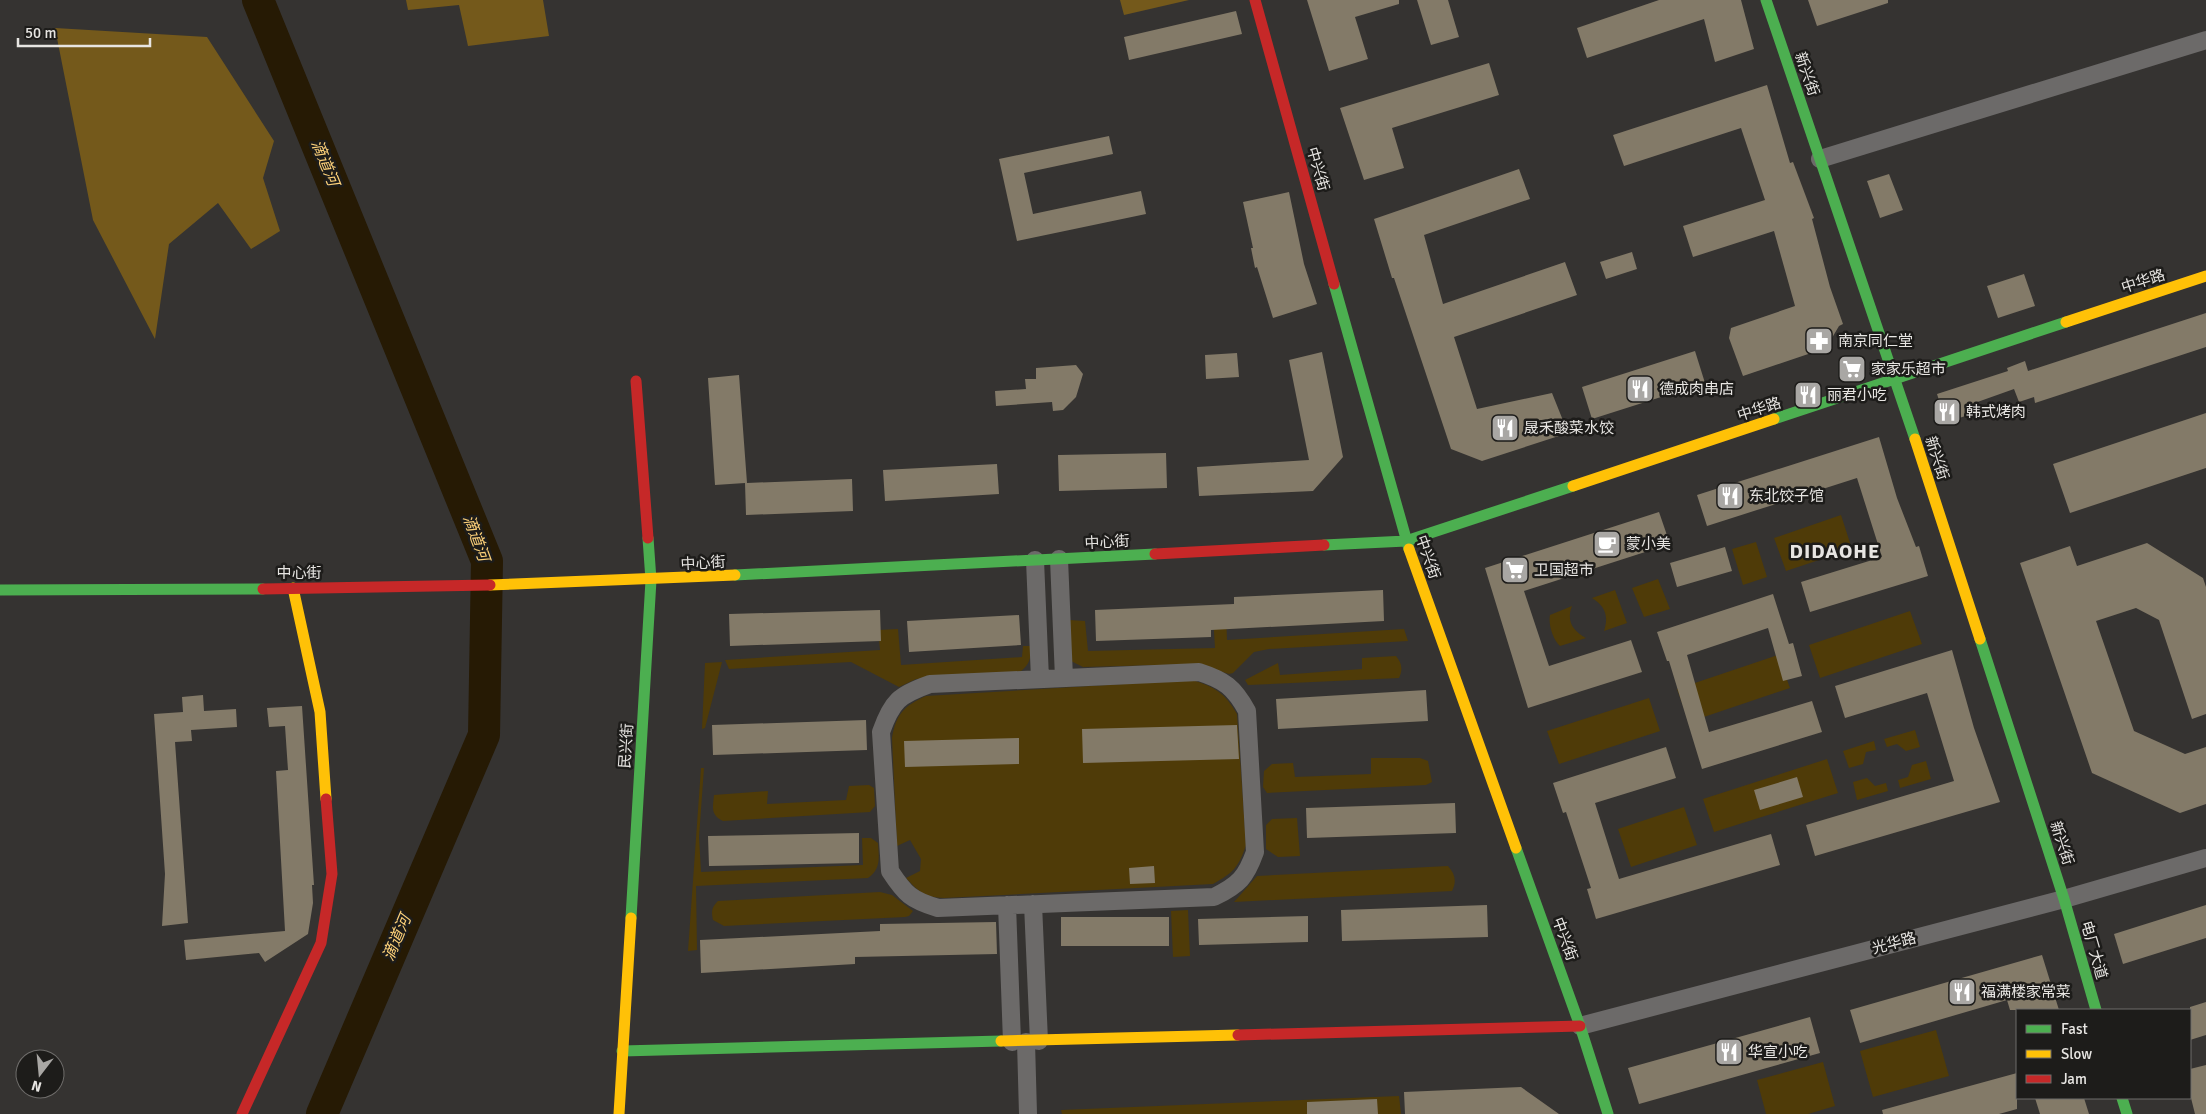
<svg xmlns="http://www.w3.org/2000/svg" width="2206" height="1114" viewBox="0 0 2206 1114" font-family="Signika,'Noto Sans SC',sans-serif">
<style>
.green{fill:#4f3b08}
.forest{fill:#74591b}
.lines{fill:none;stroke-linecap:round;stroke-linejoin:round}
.river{stroke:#261a04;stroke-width:32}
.building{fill:#837a68}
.street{stroke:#6c6a69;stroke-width:18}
.fast{stroke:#4caf50;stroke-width:11}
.slow{stroke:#ffc107;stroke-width:11}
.jam{stroke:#c62828;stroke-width:11}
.labels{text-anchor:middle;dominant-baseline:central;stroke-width:5;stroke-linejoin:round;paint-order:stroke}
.street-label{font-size:15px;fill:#e7e5e2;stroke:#1d1c1a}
.poi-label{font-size:15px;fill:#e7e5e2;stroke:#1d1c1a;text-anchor:start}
.water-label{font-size:16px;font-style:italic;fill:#fdd179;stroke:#1d1c1a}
.district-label{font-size:20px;font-weight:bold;letter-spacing:1px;fill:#e7e5e2;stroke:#1d1c1a}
</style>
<rect width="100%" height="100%" fill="#353331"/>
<path class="green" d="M1841,515L1852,549L1786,571L1774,538Z
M1756,542L1767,577L1743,585L1732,549Z
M1658,579L1670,609L1644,617L1632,588Z
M1615,590L1627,623L1604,631C1609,616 1605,606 1592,598Z
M1572,606C1566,621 1573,631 1586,638L1560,646C1553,640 1548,624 1550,615Z
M1910,611L1922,644L1820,678L1809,645Z
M1226,614L1227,640L1404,629L1408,641L1269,649L1254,652L1233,673L1229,674L1198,664L1083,667L1071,661L1069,620L1085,621L1088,651L1215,648L1213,615Z
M898,629L901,665L1022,657L1023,646H1031C1031,658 1030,664 1020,672L916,679L899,687L851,662L729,669L725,660L880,650L878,630Z
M1778,655L1790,688L1689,722L1677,689Z
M1396,656C1402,663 1403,670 1399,678L1248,685L1245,680L1278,663L1280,675L1362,669V658Z
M722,662L705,728L702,729L705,663Z
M1192,680C1215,687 1225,693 1237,714L1246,845C1239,867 1233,873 1213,884L944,898C925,897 919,892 906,878L920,871L921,859L910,840L897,846L892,738C896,714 904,706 926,696Z
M1649,698L1660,731L1559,764L1547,731Z
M1915,730L1920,747L1906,751L1897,744L1887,747L1884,739Z
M1874,741L1876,750L1866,752L1863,764L1849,768L1843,751Z
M1371,758H1420L1428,761L1432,782L1426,785L1267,793L1263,787L1264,771L1272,764L1293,763L1295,777L1371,774Z
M1827,759L1838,793L1714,832L1703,799Z
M1926,761L1931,779L1900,788L1898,780L1908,777L1912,765Z
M701,768H704L699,837L701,872L863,865L862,838H871L878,843C879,858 881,869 868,878L696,886L697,950L688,951Z
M1867,778L1875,786L1886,783L1888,791L1857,800L1853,782Z
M869,785L874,788L875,806L870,812L723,821C710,815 713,807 714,795L768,791L767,804L846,800L849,786Z
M1684,807L1697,845L1631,867L1618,829Z
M1297,818L1300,856L1278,857L1266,849V825L1272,819Z
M1448,866C1455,874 1457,881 1452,891L1234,902L1257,876Z
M880,892L892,895L913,911L909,916L905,917L724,926L713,920C711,911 712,907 718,901Z
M1188,910L1190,956L1173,957L1171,911Z
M1936,1030L1949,1076L1873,1097L1860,1051Z
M1823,1062L1835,1106L1808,1114H1766L1757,1080Z
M1399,1096L1401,1114H1062L1061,1110Z"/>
<path class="forest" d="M406,0H543L549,36L468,46L459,5L408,10Z
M1120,0H1189L1124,15Z
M55,28L207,37L274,141L263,178L280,231L251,249L218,203L169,244L155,339L93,220Z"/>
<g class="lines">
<path class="river" d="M258,0L487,561L484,735L322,1114"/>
</g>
<path class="building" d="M1307,0H1399V4L1355,17L1368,59L1329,71Z
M1417,0H1448L1459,37L1431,45Z
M1659,0H1741L1754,49L1715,62L1704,19L1587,58L1577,28Z
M1808,0H1888V3L1817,26Z
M1236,11L1242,34L1129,60L1124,37Z
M1489,63L1499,95L1392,128L1404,168L1364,180L1340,108Z
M1767,85L1790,163L1793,162L1814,218L1812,219L1830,287L1843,324L1839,326L1826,348L1743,376L1729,338L1731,328L1795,306L1774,231L1693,257L1683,226L1765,200L1741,128L1624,166L1613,135Z
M1109,136L1113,154L1024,173L1033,214L1141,191L1146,214L1017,241L999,159Z
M1519,169L1530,199L1424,235L1443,304L1565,262L1577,295L1454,337L1477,409L1552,393L1568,433L1482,461L1451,449L1394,278H1392L1374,219Z
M1889,174L1903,210L1880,218L1867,181Z
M1289,192L1304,264L1317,304L1273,318L1257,267L1255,268L1251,248H1253L1243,202Z
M1632,252L1637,269L1606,279L1600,262Z
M2024,274L2035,306L1998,318L1987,286Z
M2206,313V347L2035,403L2034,397L2019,402L2014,389L1969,405L1972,414L1946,422L1937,394L2008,371L2007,368L2025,361L2028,371Z
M1695,351L1705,383L1592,419L1582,387Z
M1322,352L1343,457L1313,491L1199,496L1197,467L1309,460L1289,360Z
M1237,353L1239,377L1206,379L1205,355Z
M1076,365L1083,374L1076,397L1063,410L1053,411L1052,402L996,406L995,391L1026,389L1025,379H1036V368Z
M739,375L747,483L852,479L853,511L746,515L745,483L715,485L708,378Z
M2206,413V468L2070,513L2053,464Z
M1879,437L1897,498L1916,547L1919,546L1928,576L1810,612L1801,582L1882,557L1857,478L1707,526L1697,495Z
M1166,453L1167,488L1059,491L1058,455Z
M997,464L999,494L885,501L883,470Z
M1659,512L1670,544L1524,591L1549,666L1631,640L1642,672L1528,708L1485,568Z
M2147,543L2203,578L2206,587V714L2192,719L2159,620L2136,608L2096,621L2134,731L2185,754L2206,747V804L2180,813L2092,773L2020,563L2070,546L2077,566Z
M1725,547L1732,571L1677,587L1670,563Z
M1383,590L1384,621L1211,630V637L1096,641L1095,610L1234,604V597Z
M1773,594L1789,644L1793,643L1802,676L1783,681L1768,628L1687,655L1709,732L1812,701L1822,732L1702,769L1669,661H1667L1657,632Z
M880,610L881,641L730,646L729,614Z
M1019,615L1021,645L909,652L907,621Z
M1952,650L1974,728L2000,802L1815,856L1806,825L1954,781L1927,693L1845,718L1835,686Z
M1426,690L1428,721L1278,729L1276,699Z
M203,695L204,711L236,709L237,727L191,730L192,741L175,742L188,923L162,926L165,874L154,714L183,712L182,697Z
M302,706L314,885H312L313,903L308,934L265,962L259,953L186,960L184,940L285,931L276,771L288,770L285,726L269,727L267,708Z
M866,720L867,750L713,755L712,725Z
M1237,725L1239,759L1083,763L1082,729Z
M1019,738V764L905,767L904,741Z
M1666,747L1676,778L1595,803L1619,879L1771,834L1780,865L1596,919L1587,889L1591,888L1566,812L1563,813L1553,783Z
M1797,777L1803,797L1760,810L1754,790Z
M1455,803L1456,833L1307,838L1306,808Z
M859,833V863L709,866L708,836Z
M1154,866L1155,883L1130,884L1129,868Z
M1487,905L1488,937L1342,941L1341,910Z
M2206,905V938L2123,964L2114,934Z
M1308,916V942L1199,945L1198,919Z
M1061,917H1169V946H1061Z
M996,922L997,954L855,957V964L701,973L700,940L880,931V924Z
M2042,955L2059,1010H2010L2007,1000L1860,1043L1850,1010Z
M2206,1002V1035L2190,1040V1007Z
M1810,1017L1820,1053L1639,1104L1628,1068Z
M2206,1065V1114H2195L2190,1094V1069Z
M2017,1073V1109L1999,1114H1883L1882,1110Z
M1521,1087L1559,1114H1405L1404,1092Z
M2035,1098H2084L2089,1114H2040Z
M1377,1099L1378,1114H1307V1102Z"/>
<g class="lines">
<path class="street" d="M1820,159L2206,40
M1059,559L1064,678
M1035,560L1040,679
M1199,672C1224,680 1234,687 1247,711L1255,852C1246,877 1239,885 1214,897L938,908C911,900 905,894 890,871L881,732C892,701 899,695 930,684Z
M1033,904L1039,1041
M1007,905L1012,1042
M1580,1026L2064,899L2206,858
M1026,1042L1028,1114"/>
<path class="fast" d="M1766,0L1915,439
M1334,284L1409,549
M1774,419L2066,322
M1324,545L1406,541L1573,486
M735,575L1155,554
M0,590L263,589
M1980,639L2064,899L2096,1010
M1516,848L1580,1026L1608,1114
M631,918L651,580L648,538
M622,1051L1001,1041
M2122,1098L2127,1114"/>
<path class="slow" d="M2066,322L2206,276
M1915,439L1980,639
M1573,486L1774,419
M1409,549L1516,848
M490,585L735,575
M293,588L320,712L326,799
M1001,1041L1238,1035
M619,1114L631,918"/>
<path class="jam" d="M1255,0L1334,284
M636,381L648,538
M1155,554L1324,545
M263,589L490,585
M1238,1035L1580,1026
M242,1114L321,943L332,874L326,799"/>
</g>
<defs>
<symbol id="pharmacy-square" viewBox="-11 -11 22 22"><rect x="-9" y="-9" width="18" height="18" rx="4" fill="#a9a7a4" stroke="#1d1c1a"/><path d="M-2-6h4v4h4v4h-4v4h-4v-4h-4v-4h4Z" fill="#fff"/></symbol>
<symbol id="supermarket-square" viewBox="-11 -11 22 22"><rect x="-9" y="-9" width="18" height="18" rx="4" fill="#a9a7a4" stroke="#1d1c1a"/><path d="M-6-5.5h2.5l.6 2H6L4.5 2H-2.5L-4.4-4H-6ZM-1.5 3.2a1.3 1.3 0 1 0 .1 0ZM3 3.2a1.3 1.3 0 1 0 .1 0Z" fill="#fff"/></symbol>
<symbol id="restaurant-square" viewBox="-11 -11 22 22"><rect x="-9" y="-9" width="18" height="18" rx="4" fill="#a9a7a4" stroke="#1d1c1a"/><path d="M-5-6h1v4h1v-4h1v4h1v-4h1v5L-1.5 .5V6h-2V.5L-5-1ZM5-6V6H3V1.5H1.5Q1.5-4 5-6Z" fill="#fff"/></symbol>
<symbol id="cafe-square" viewBox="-11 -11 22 22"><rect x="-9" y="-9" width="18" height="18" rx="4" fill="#a9a7a4" stroke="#1d1c1a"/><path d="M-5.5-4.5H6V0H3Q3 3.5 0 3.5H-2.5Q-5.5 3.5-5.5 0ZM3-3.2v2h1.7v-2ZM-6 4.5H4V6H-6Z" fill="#fff"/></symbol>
</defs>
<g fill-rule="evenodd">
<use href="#pharmacy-square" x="1803" y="325" width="32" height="32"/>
<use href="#supermarket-square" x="1836" y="353" width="32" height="32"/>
<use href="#restaurant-square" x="1624" y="373" width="32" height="32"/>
<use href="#restaurant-square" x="1792" y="379" width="32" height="32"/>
<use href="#restaurant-square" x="1931" y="396" width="32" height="32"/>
<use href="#restaurant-square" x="1489" y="412" width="32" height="32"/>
<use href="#restaurant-square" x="1714" y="480" width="32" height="32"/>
<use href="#cafe-square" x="1591" y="528" width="32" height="32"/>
<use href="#supermarket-square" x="1499" y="554" width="32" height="32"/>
<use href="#restaurant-square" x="1946" y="976" width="32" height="32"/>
<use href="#restaurant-square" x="1713" y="1036" width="32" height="32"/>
</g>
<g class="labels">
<g class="street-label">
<text transform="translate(1807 74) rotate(71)">新兴街</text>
<text transform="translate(1318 169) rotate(74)">中兴街</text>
<text transform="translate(2143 281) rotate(-18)">中华路</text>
<text transform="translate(1759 409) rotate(-18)">中华路</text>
<text transform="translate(1937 458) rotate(72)">新兴街</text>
<text transform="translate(1107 542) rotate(-3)">中心街</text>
<text transform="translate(1428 557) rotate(71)">中兴街</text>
<text transform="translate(703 563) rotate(-3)">中心街</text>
<text x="299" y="573">中心街</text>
<text transform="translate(626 746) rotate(-86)">民兴街</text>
<text transform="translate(2062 843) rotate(72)">新兴街</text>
<text transform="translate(1565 939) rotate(70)">中兴街</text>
<text transform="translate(1894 943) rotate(-15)">光华路</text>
<text transform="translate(2094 950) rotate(74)">电厂大道</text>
</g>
<g class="poi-label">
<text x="1838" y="341">南京同仁堂</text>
<text x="1871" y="369">家家乐超市</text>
<text x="1659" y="389">德成肉串店</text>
<text x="1827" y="395">丽君小吃</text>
<text x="1966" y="412">韩式烤肉</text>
<text x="1524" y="428">晟禾酸菜水饺</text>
<text x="1749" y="496">东北饺子馆</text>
<text x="1626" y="544">蒙小美</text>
<text x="1534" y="570">卫国超市</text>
<text x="1981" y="992">福满楼家常菜</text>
<text x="1748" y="1052">华宣小吃</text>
</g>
<g class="water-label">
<text transform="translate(325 163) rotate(68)">滴道河</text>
<text transform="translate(476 538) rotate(70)">滴道河</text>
<text transform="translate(397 938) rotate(-67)">滴道河</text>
</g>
<g class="district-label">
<text x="1835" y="551">DIDAOHE</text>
</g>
</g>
<rect x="2016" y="1009" width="175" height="90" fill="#1d1c1a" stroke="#6e6c6a"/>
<rect x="2026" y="1025" width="25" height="8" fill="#4caf50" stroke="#6e6c6a"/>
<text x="2061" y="1034" font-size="15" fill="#e7e5e2">Fast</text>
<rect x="2026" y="1050" width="25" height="8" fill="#ffc107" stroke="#6e6c6a"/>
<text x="2061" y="1059" font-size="15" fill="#e7e5e2">Slow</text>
<rect x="2026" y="1075" width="25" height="8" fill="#c62828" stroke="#6e6c6a"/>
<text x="2061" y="1084" font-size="15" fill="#e7e5e2">Jam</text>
<g transform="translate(40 1074) rotate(196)"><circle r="24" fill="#1d1c1a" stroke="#6e6c6a"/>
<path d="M0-4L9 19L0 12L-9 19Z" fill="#a9a7a4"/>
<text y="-8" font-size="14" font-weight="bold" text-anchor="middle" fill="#e7e5e2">N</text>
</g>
<path d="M18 38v8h132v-8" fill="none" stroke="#e7e5e2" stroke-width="2.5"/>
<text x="25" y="38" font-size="15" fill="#e7e5e2" stroke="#1d1c1a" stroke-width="4" paint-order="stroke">50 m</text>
</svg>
